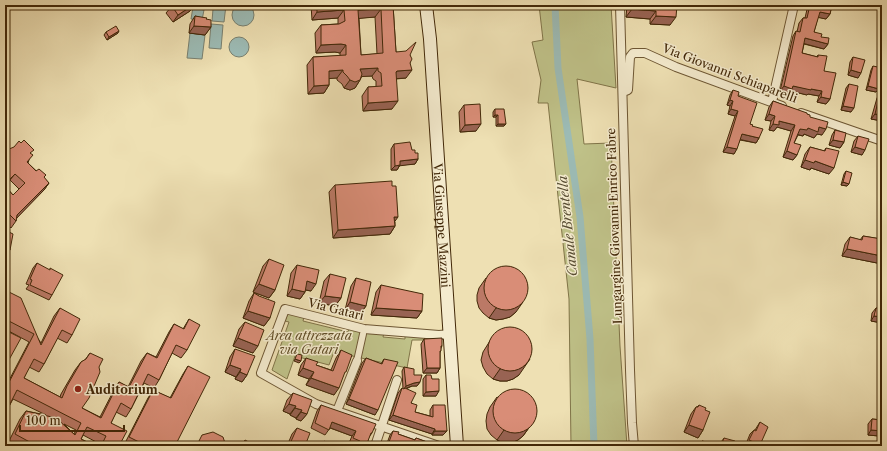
<svg xmlns="http://www.w3.org/2000/svg" width="887" height="451" viewBox="0 0 887 451" font-family="'Libre Caslon Text',serif">
<style>
.green{fill:#bfc188;stroke:#807448}
.water{fill:#9cbbb5;stroke:#788070}
.lines{fill:none;stroke-linecap:round;stroke-linejoin:round}
.canal{stroke:#9cbbb5;stroke-width:7}
.pedestrian-casing{stroke:#6d5633;stroke-width:8}
.minor-casing{stroke:#6d5633;stroke-width:10}
.secondary-casing{stroke:#422808;stroke-width:14}
.pedestrian{stroke:#f4ebce;stroke-width:6}
.minor{stroke:#f4ebce;stroke-width:8}
.secondary{stroke:#f4ebce;stroke-width:12}
.wall{fill:#bb7966;stroke:#422808;fill-rule:evenodd}
.shaded-wall{fill:#986353;stroke:#422808}
.building{fill:#d98d77;stroke:#422808;fill-rule:evenodd}
.poi-dot{fill:#8f2418;stroke:#f4ebce;stroke-width:1.5}
.labels{text-anchor:middle;dominant-baseline:central;stroke-width:3;stroke-linejoin:round;paint-order:stroke}
.street-label{font-size:12px;fill:#422808;stroke:#f4ebce}
.park-label{font-size:12px;font-style:italic;fill:#614e28;stroke:#f4ebce}
.poi-label{font-size:12px;font-weight:bold;fill:#422808;stroke:#f4ebce;text-anchor:start}
.water-label{font-size:13px;font-style:italic;fill:#584d33;stroke:#f4ebce}
</style>
<rect width="100%" height="100%" fill="#eee0b3"/>
<filter id="stains"><feTurbulence type="fractalNoise" baseFrequency=".005" numOctaves="4"/><feColorMatrix values="0 0 0 0 .2 0 0 0 0 .09 0 0 0 0 .02 0 0 0 .5 -.17"/></filter>
<radialGradient id="worn" r=".72"><stop offset=".6" stop-color="#630" stop-opacity="0"/><stop offset="1" stop-color="#630" stop-opacity=".3"/></radialGradient>
<path class="green" d="M539,5H611L616,88L577,79L584,144L611,143L620,346L627,446H571L569,299L548,103H538L541,80L532,42L543,40Z
M288,313L304,317L303,321L348,332L349,328L384,333L383,337L405,339V335L433,337L432,340H412L407,368L334,352L329,365L295,356L287,379L272,370L289,322L285,321Z"/>
<path class="water" d="M232 15a11 11 0 1 1 22 0a11 11 0 1 1-22 0Z
M210,5H226L224,22L212,21L213,9L209,8Z
M193,7L194,8L204,10L202,20L191,19Z
M211,24L223,25L221,49L209,48Z
M190,33L205,35L202,59L187,58Z
M229 47a10 10 0 1 1 20 0a10 10 0 1 1-20 0Z"/>
<g class="lines">
<path class="canal" d="M555,5L558,68L580,217L590,339L594,446"/>
<defs>
<path id="pedestrian" d="M357,361L363,334"/>
<path id="minor" d="M620,5L630,370L632,423L634,446
M623,92L628,90L630,57L633,53H645L676,67L782,106
M772,102L794,5
M801,113L882,141
M337,411L357,361
M375,446L397,380
M439,446L316,404L261,373L285,309L364,329L439,335L450,334
M649,446H652"/>
<g id="secondary">
<path id="s1" d="M426,5L430,39L457,446"/>
</g>
</defs>
<use href="#pedestrian" class="pedestrian-casing"/>
<use href="#minor" class="minor-casing"/>
<use href="#secondary" class="secondary-casing"/>
<use href="#pedestrian" class="pedestrian"/>
<use href="#minor" class="minor"/>
<use href="#secondary" class="secondary"/>
</g>
<path class="wall" d="M311,5H393L396,52L410,55V63L406,78L396,79L392,109L363,111L362,96L368,87H376V81L373,79L372,76H362L360,80L355,88L350,90L344,88L342,84L337,80V78H329V85L324,93L308,94L307,65L313,57L340,56V53L335,52L316,53L315,33L321,25L338,24V18L312,20ZM375,17L377,54L361,55L359,18Z
M627,5H678L676,7L670,25L650,24V19L626,17Z
M808,5H832L830,14L826,19L818,17L814,32L821,37L828,44L824,49L804,44L802,53L817,57L818,55L824,71L830,99L826,104L817,102L819,96L808,94L807,95L791,91L789,94L780,91L793,36L796,31L797,32L799,23L803,18H805Z
M172,6L190,11L173,22L166,13Z
M195,16L206,19L211,27L205,35L189,33L190,24Z
M106,32L118,33L107,40L104,35Z
M853,57L858,78L848,75L850,62Z
M873,66L876,92L866,90L871,70Z
M849,84L851,112L841,110L846,88Z
M733,90L738,96L750,124L752,126L759,138L756,143L740,140L734,154L723,152L735,116L728,114L730,106L727,105L730,95Z
M880,93L882,94V121L871,119L877,98Z
M773,101L807,114L810,117L822,135L817,134L814,138L804,134L803,136L798,135L794,143L797,155L793,160L783,157L791,131L777,127L774,131L769,130L771,121L765,120L769,107Z
M464,105L476,131L460,132L459,112Z
M495,109L504,126H496V117H493V112Z
M835,130L844,142L840,148L829,145L832,135Z
M858,136L862,155L851,152L854,141Z
M394,144L412,150L415,153L418,159L415,164L400,165L397,170H391V149Z
M810,147L824,151L826,148L829,174L811,168L810,170L801,167L805,154Z
M9,149L31,154L28,163L49,183L44,190L17,217L16,221L11,228L5,222V186L13,195L19,189L10,180L6,186L5,185V155Z
M846,171L847,186L841,185L844,174Z
M335,185L395,222V226L390,234L333,238L329,192Z
M5,230L10,250L5,256Z
M863,236L880,239L882,236V264L842,256L845,244L850,237L860,240Z
M269,259L275,290L269,298L253,292L263,266Z
M37,263L52,295L49,300L26,289L29,285L26,284L33,268Z
M297,265L311,291L305,290V292L300,299L287,296L291,273Z
M330,274L341,298L335,306L319,303L324,281Z
M356,278L366,306L360,314L345,310L351,286Z
M486,278L516,312L510,317L503,319L496,320L489,318L483,313L479,308L477,301V295L479,288Z
M381,285L422,311L417,318L371,315L376,292Z
M5,290L41,343L54,316L60,308L72,335L67,343L57,338L44,364L39,372L29,367L24,378L60,397L61,394L75,370L81,362L85,360L90,353L82,408L100,417L114,390L119,382L128,387L141,361L147,353L156,357L169,332L174,324L183,329L189,319L187,350L181,358L172,353L159,380L154,388L144,383L131,409L126,417L116,412L111,423L119,446H99L100,444L83,435L81,439L95,446H18L9,441L20,419L26,411L46,415L13,399L5,414V388L29,342L5,329ZM64,424L76,430L74,434Z
M254,293L259,296L270,318L264,326L243,318L249,301Z
M876,308L882,309V323L871,321L872,313Z
M245,322L253,353L233,346L239,329Z
M493,336L519,375L513,379L507,381H500L493,379L487,374L483,367L481,360L483,352Z
M882,337V349H879L880,340Z
M424,339L442,346L441,348L440,353V368L437,373H423L421,344Z
M235,349L247,375L242,382L235,379L236,377L225,372L230,357Z
M341,350L343,376L334,395L306,385L309,379L298,375L301,365L306,358L316,365L331,370L336,358Z
M366,358L381,364L384,359L375,415L346,404L362,363Z
M188,366L175,446H125L124,445L148,398L153,390L170,398L183,374Z
M404,367L414,375L420,382L417,386H412L406,389L415,412L430,416V410L433,405L447,431L443,435H432V434L389,420L398,393L402,388L403,389L402,371Z
M426,375L432,379L436,396H423V379Z
M293,393L307,414L301,421L296,419V418L290,415V414L283,411L287,400Z
M497,397L534,421L523,436L518,440L511,443H504L497,440L491,435L487,429L486,421L487,414L490,407Z
M321,405L372,433L369,437L366,446H355L349,443L352,436L330,428L325,435L311,428L317,411Z
M699,405L703,430L698,438L684,432L691,414L696,407H697Z
M872,419L882,420V432L879,436L868,435V424Z
M760,422V445L759,446H749L746,444L750,434L754,430H755Z
M297,428L305,446H287L292,434Z
M393,431L398,434L415,440L416,438L438,446H386L390,435Z
M724,438L734,446H698L702,441L719,445Z"/>
<path class="shaded-wall" d="M193,5H194L190,11L173,22L178,15Z
M381,9L375,17L353,19L358,10Z
M632,9L656,11L650,19L626,17Z
M344,10L338,18L312,20L317,12Z
M820,12L830,14L826,19L816,17Z
M656,16L676,17L670,25L650,24Z
M194,26L211,27L205,35L189,33Z
M119,31L118,33L107,40L109,37Z
M805,38L828,44L824,49L802,43Z
M341,44L346,45L340,53L335,52L316,53L321,45Z
M378,68L372,76L354,77L360,69Z
M343,70L337,78L323,79L329,71Z
M412,70L406,78L391,79L397,71Z
M851,70L861,73L858,78L848,75Z
M350,80H360L355,88L350,90L344,88Z
M329,85L324,93L308,94L314,86Z
M784,86H793L822,91L819,96L808,94L807,95L791,91L789,94L780,91Z
M868,86L879,89L876,92L866,90Z
M821,97L830,99L826,104L817,102Z
M730,100L733,101L730,106L727,105Z
M398,101L392,109L363,111L368,103Z
M843,106L854,108L851,112L841,110Z
M731,109L738,111L735,116L728,114Z
M769,114L775,116L771,121L765,120Z
M875,114L882,115V121L871,119Z
M495,115H498L496,117H493Z
M779,121L795,125L791,131L777,127L774,131L769,130L773,124Z
M481,124L476,131L460,132L465,125Z
M498,124H506L504,126H496Z
M819,127L826,129L822,135L817,134L814,138L804,134L803,136L796,134L800,129Z
M742,134L759,138L756,143L738,139Z
M833,140L844,142L840,148L829,145Z
M727,147L737,149L734,154L723,152Z
M855,147L865,150L862,155L851,152Z
M787,151L797,155L793,160L783,157Z
M418,159L415,164L398,166L400,165L397,170H391L400,161Z
M805,160L815,161L834,168L829,174L811,168L810,170L801,167Z
M15,174L10,180L6,186L5,185V178Z
M843,182L849,184L847,186L841,185Z
M49,183L44,190L15,220L17,215Z
M394,217H398L393,224Z
M395,226L390,234L333,238L338,230Z
M847,249L882,256V264L842,256Z
M307,281L316,284L311,291L302,289Z
M259,284L275,290L269,298L253,292Z
M292,289L305,292L300,299L287,296Z
M325,296L341,298L335,306L319,303Z
M350,302L366,306L360,314L345,310Z
M523,302L516,312L510,317L503,319L496,320L489,318L496,308Z
M376,308L422,311L417,318L371,315Z
M248,311L270,318L264,326L243,318Z
M874,316L882,317V323L871,321Z
M238,338L258,346L253,353L233,346Z
M882,345V349H879Z
M295,359L301,361L299,363L294,361Z
M530,359L519,375L513,379L507,381H500L493,379L500,369Z
M230,365L241,369L236,377L225,372Z
M303,368L314,372L309,379L298,375Z
M427,368H440L437,373H423Z
M240,372L247,375L242,382L235,379Z
M311,378L339,388L334,395L306,385Z
M420,382L417,386H412L404,389L405,388L403,390L406,386L414,383Z
M439,391L436,396H423L426,392Z
M349,399L378,410L375,415L346,404Z
M289,404L296,406L290,414L283,411Z
M295,408L302,410L296,418L290,415Z
M301,412L307,414L301,421L296,419Z
M393,415L435,429L432,434L389,420Z
M332,422L356,431L352,436L328,427Z
M689,425L703,430L698,438L684,432Z
M530,426L523,436L518,440L511,443H504L497,440L504,430Z
M871,430L882,431V432L879,436L868,435Z
M435,431H447L443,435H432Z
M389,442L398,445L397,446H386Z"/>
<path class="building" d="M172,5H193L178,15L172,6Z
M317,5H393L396,52L406,51L416,42L410,55L412,59L410,63L412,70L397,71L396,72L398,101L368,103V87L382,86L381,73L378,71V68L360,69L362,74L360,80L355,82L350,80L347,76L343,72V70L329,71V85L314,86L313,57L346,55V45L341,44L321,45V25L339,24L345,21L344,10L317,12ZM381,9L383,53L361,55L358,10Z
M632,5H677L676,17L656,16V11L632,9Z
M810,5H832L830,14L820,12L814,32L822,34L821,37L829,38L828,44L805,38L802,53L818,57V55L827,56L824,71L836,73L830,99L821,97L822,91L811,89V90L793,86L792,89L784,86L796,31L800,32L803,18H807Z
M195,16L207,18L206,19L211,20V27L194,26Z
M116,26L119,31L109,37L106,32Z
M853,57L865,60L861,73L851,70Z
M873,66L882,68V76L879,89L868,86Z
M849,84L858,86L854,108L843,106Z
M733,90L739,92L738,96L757,103L750,124L753,125L752,126L763,129L759,138L742,134L737,149L727,147L738,111L731,109L733,101L730,100Z
M880,93L882,94V115L875,114Z
M773,101L807,113V114L810,115V117L828,122L826,129L819,127L818,132L808,128L807,130L800,129L794,143L801,145L797,155L787,151L795,125L779,121V125L773,124L775,116L769,114Z
M480,104L481,124L465,125L464,105Z
M495,109H504L506,124H498V115H495Z
M835,130L846,133L844,142L833,140Z
M858,136L869,139L865,150L855,147Z
M24,140L34,150L30,153L33,155L27,162L36,171L39,169L46,175L44,177L49,183L17,215L16,221L5,210V186L13,195L25,183L15,174L10,179L5,178V155L7,153L9,149L14,147L19,141L21,143Z
M410,142L412,150H415V153H418V159L400,161V165L395,166L394,144Z
M810,147L825,151L826,148L839,151L834,168L815,161L814,163L805,160Z
M846,171L852,173L849,184L843,182Z
M392,181V186H396L398,217H394L395,226L338,230L335,185Z
M5,230L13,234L10,250L5,247Z
M863,236L882,239V256L847,249L850,237L862,240Z
M269,259L284,265L275,290L259,284Z
M37,263L50,270V268L63,275L52,295L30,285L32,280L30,279Z
M297,265L319,270L316,284L307,281L305,292L292,289Z
M484 288a22 22 0 1 1 44 0a22 22 0 1 1-44 0Z
M330,274L346,278L341,298L325,296Z
M356,278L371,282L366,306L350,302Z
M381,285L423,294L422,311L376,308Z
M5,290L21,298L41,345L60,308L80,319L72,335L62,330L44,364L34,359L24,378L62,398L67,386L81,362L86,359L90,353L103,359L99,367L100,372L89,398L82,408L101,418L119,382L129,387L147,353L157,358L174,324L184,329L189,319L200,325L187,350L176,345L159,380L148,374L131,409L121,403L111,423L127,431L119,446H101L106,436L87,427L81,439L95,446H37L15,434L26,411L56,418L75,435L81,423L17,390L5,414V390L34,334L5,319Z
M254,293L259,296L275,302L270,318L248,311Z
M876,308L882,309V317L874,316Z
M245,322L264,330L258,346L238,338Z
M488 349a22 22 0 1 1 44 0a22 22 0 1 1-44 0Z
M5,330L21,338L5,367Z
M442,338V346H441V351H440V368H427L424,339Z
M235,349L255,356L247,375L240,372L241,369L230,365Z
M341,350L352,355L346,372H345L339,388L311,378L314,372L303,368L306,358L318,362L316,365L333,371Z
M297,354L302,355L301,361L295,359Z
M366,358L382,364L384,359L398,362L378,410L349,399Z
M188,366L210,377L175,446H137L139,442L129,437L153,390L171,398Z
M404,367L414,369V375H422L420,382L414,383L406,386Z
M426,375H431L432,379H439V391L426,392Z
M402,388L404,389L405,388L416,393L411,403L417,405L415,412L433,417V405H445L447,431H435V429L393,415Z
M493 411a22 22 0 1 1 44 0a22 22 0 1 1-44 0Z
M293,393L312,400L307,414L301,412L302,410L295,408L296,406L289,404Z
M321,405L376,424L372,433H371L366,446H358L360,441L353,438L356,431L332,422L329,430L315,423Z
M699,405L706,408L705,410L710,412L703,430L689,425L696,407H698Z
M872,419L882,420V431L871,430Z
M760,422L768,427L760,445L749,440L754,430L756,431Z
M297,428L310,433L305,446H289Z
M393,431L399,432L398,434L415,440L416,438L438,446H398V445L389,442Z
M213,432L223,437L226,446H197V445L202,435Z
M724,438L735,441L734,446H701L702,441L721,446Z
M245,440L256,446H241Z
M324,441L333,446H321Z
M873,444H878V445H882V446H873Z"/>
<circle class="poi-dot" cx="78" cy="389" r="4"/>
<g class="labels">
<g class="street-label">
<text transform="translate(730 73) rotate(21)">Via Giovanni Schiaparelli</text>
<text stroke="none"><textPath href="#s1" startOffset="221">Via Giuseppe Mazzini</textPath></text>
<text transform="translate(614 226) rotate(-92)">Lungargine Giovanni Enrico Fabre</text>
<text transform="translate(336 309) rotate(14)">Via Gatari</text>
</g>
<g class="park-label">
<text x="309" y="335">Area attrezzata<tspan x="309" dy="14">via Gatari</tspan></text>
</g>
<g class="poi-label">
<text x="86" y="389">Auditorium</text>
</g>
<g class="water-label">
<text transform="translate(567 226) rotate(-96)">Canale Brentella</text>
</g>
</g>
<rect width="887" height="451" fill="none" stroke="#eee0b3" stroke-width="20"/>
<rect x="6" y="6" width="875" height="439" fill="none" stroke="#422808" stroke-width="2"/>
<rect x="10" y="10" width="867" height="431" fill="none" stroke="#422808"/>
<path d="M20 425v6h104v-6" fill="none" stroke="#422808" stroke-width="2"/>
<text x="26" y="425" font-size="12" fill="#422808" stroke="#f4ebce" stroke-width="3" paint-order="stroke">100 m</text>
<rect width="100%" height="100%" filter="url(#stains)"/>
<rect width="100%" height="100%" fill="url(#worn)"/>
</svg>
